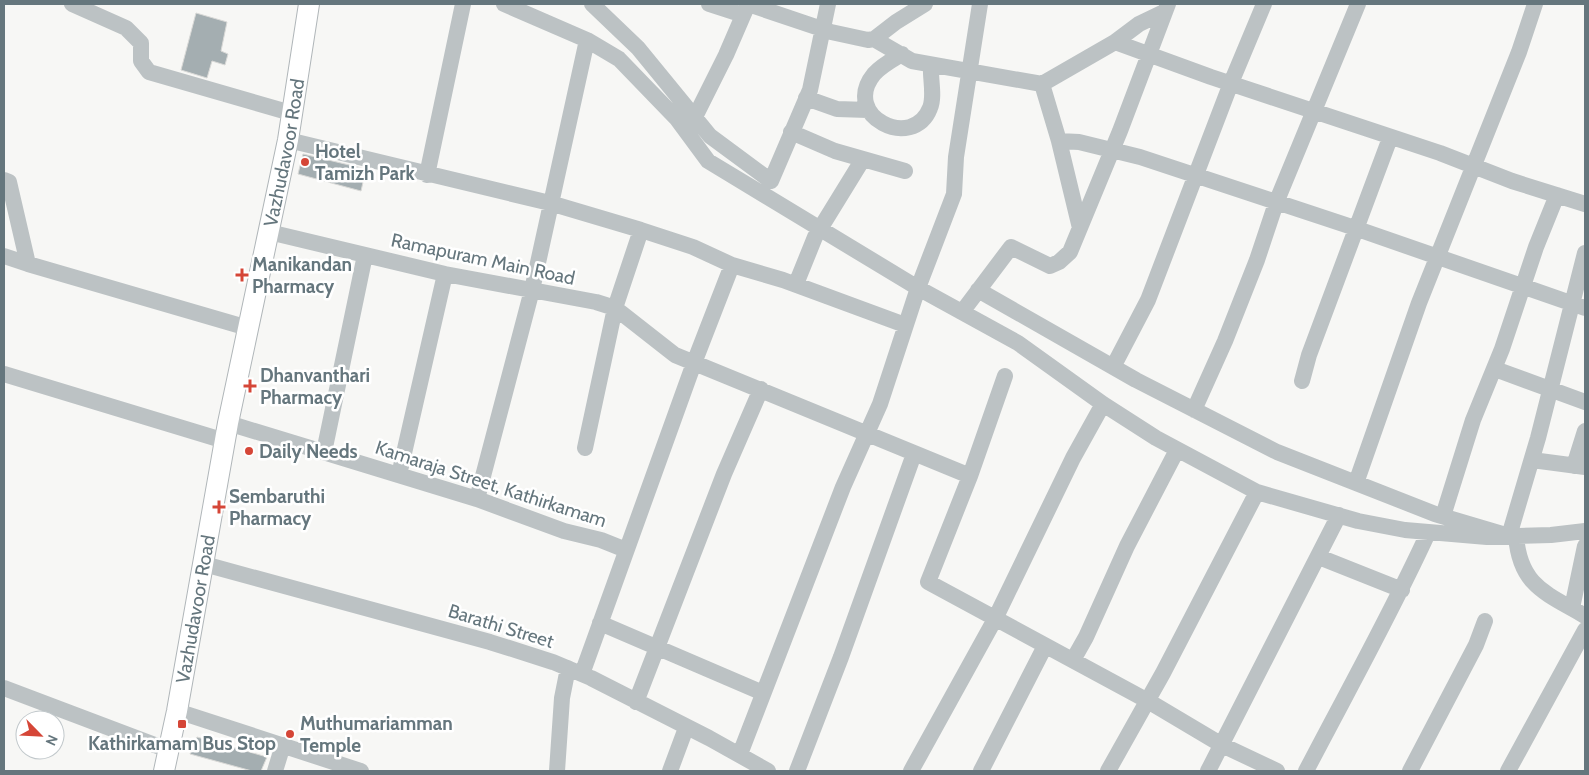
<svg xmlns="http://www.w3.org/2000/svg" width="1589" height="775" viewBox="0 0 1589 775" font-family="Cabin,sans-serif">
<style>
.building{fill:#a4aeb1;stroke:#d9d9d7}
.lines{fill:none;stroke-linecap:round;stroke-linejoin:round}
.major-casing{stroke:#b0b6b9;stroke-width:22}
.minor{stroke:#bcc2c4;stroke-width:16}
.major{stroke:#fff;stroke-width:20}
.poi-dot{fill:#d54637;stroke:#fff;stroke-width:2}
.labels{text-anchor:middle;dominant-baseline:central;stroke-width:5;stroke-linejoin:round;paint-order:stroke}
.poi-label{font-size:19px;font-weight:bold;fill:#65767d;stroke:#fff;text-anchor:start}
.street-label{font-size:19px;fill:#65767d;stroke:#fff}
</style>
<rect width="100%" height="100%" fill="#f7f7f5"/>
<path class="building" d="M196,13L227,22L221,51L228,54L225,65L212,61L207,78L181,70Z
M303,154L366,169L361,191L298,174Z
M197,737L267,757L261,771H252L190,754Z"/>
<g class="lines">
<defs>
<g id="major">
<path id="s1" d="M164,771L177,711L228,423L288,140L309,4"/>
</g>
</defs>
<use href="#major" class="major-casing"/>
<path class="minor" d="M72,4L126,28L141,43V61L149,72L291,113
M504,4L587,40L619,59L677,119L708,161L918,288L1018,343L1103,404L1156,438L1257,492L1358,521L1405,530L1487,537L1551,535L1585,531
M592,4L638,48L710,136L771,181L810,90L828,4
M709,4L743,15
M748,4L831,32L868,40L874,39L896,22L925,4
M874,39L912,61L1042,84L1115,42L1139,24L1164,12
M1115,42L1211,77L1440,153L1512,181L1585,204
M902,54C892,60 881,66 874,74C840,116 913,152 930,108C935,96 930,79 931,66
M1042,84L1059,141L1080,228
M806,98L837,109L868,110
M695,117L726,55L748,4
M791,132L835,151L905,171
M288,140L550,203L641,230L693,247L732,265L783,280L905,325
M1059,141L1079,142L1140,157L1346,225L1585,308
M427,175L463,4
M4,180L9,182L28,264L248,328
M269,232L445,274L596,302L615,308L675,355L970,476
M4,256L28,264
M796,284L815,237L863,159
M978,290L1136,380L1277,452L1435,514L1509,536L1538,438L1585,253
M962,312L1011,247L1050,266L1059,262L1070,252L1120,131L1168,4
M1113,367L1148,300L1231,83L1264,4
M1495,369L1585,402
M4,374L225,441
M1005,376L970,476L928,582L1148,701L1222,745L1277,771
M1302,381L1309,355L1390,138
M1194,410L1225,341L1257,260L1276,203L1358,4
M228,423L477,499L564,531L601,540L626,550
M585,448L615,308L641,230
M324,452L365,255
M1532,460L1585,467
M1574,466L1585,431
M399,475L445,274
M1356,483L1419,303L1519,52L1535,4
M477,499L532,290L587,40
M1443,516L1473,420L1502,349L1536,247L1557,195
M1516,536C1520,586 1546,593 1585,616
M1319,557L1402,590
M204,564L490,642L553,662L591,678L709,738L768,771
M1572,608L1585,546
M600,623L763,693
M1073,660L1086,637L1127,546L1177,450
M582,674L694,363L732,265
M4,688L168,750
M636,702L724,474L761,389
M177,711L361,771
M740,754L843,487L880,404L918,288L954,194L956,157L980,4
M275,771L283,745
M557,771L562,698L568,668
M670,771L686,728
M797,771L841,657L914,454
M911,771L995,619L1073,458L1103,404
M981,771L1045,646
M1108,771L1163,673L1257,492
M1208,771L1339,515
M1306,771C1347,692 1391,614 1428,533
M1410,771L1476,645L1485,621
M1508,771L1585,630"/>
<use href="#major" class="major"/>
</g>
<g class="poi-dot">
<circle cx="305" cy="162" r="5"/>
<path d="M239.5 267.5h5v5h5v5h-5v5h-5v-5h-5v-5h5z"/>
<path d="M247.5 378.5h5v5h5v5h-5v5h-5v-5h-5v-5h5z"/>
<circle cx="249" cy="451" r="5"/>
<path d="M216.5 499.5h5v5h5v5h-5v5h-5v-5h-5v-5h5z"/>
<rect x="177" y="719" width="10" height="10" rx="2.5"/>
<circle cx="290" cy="734" r="5"/>
</g>
<g class="labels">
<g class="poi-label">
<text x="315" y="151">Hotel<tspan x="315" dy="22">Tamizh Park</tspan></text>
<text x="252" y="264">Manikandan<tspan x="252" dy="22">Pharmacy</tspan></text>
<text x="260" y="375">Dhanvanthari<tspan x="260" dy="22">Pharmacy</tspan></text>
<text x="259" y="451">Daily Needs</text>
<text x="229" y="496">Sembaruthi<tspan x="229" dy="22">Pharmacy</tspan></text>
<text x="300" y="723">Muthumariamman<tspan x="300" dy="22">Temple</tspan></text>
<text x="182" y="743" text-anchor="middle">Kathirkamam Bus Stop</text>
</g>
<g class="street-label">
<text stroke="none"><textPath href="#s1" startOffset="630">Vazhudavoor Road</textPath></text>
<text transform="translate(483 259) rotate(12)">Ramapuram Main Road</text>
<text transform="translate(491 484) rotate(18)">Kamaraja Street, Kathirkamam</text>
<text stroke="none"><textPath href="#s1" startOffset="165">Vazhudavoor Road</textPath></text>
<text transform="translate(501 626) rotate(17)">Barathi Street</text>
</g>
</g>
<rect width="1589" height="775" fill="none" stroke="#65767d" stroke-width="10"/>
<g transform="translate(40 735) rotate(114)"><circle r="24" fill="#ffffff" stroke="#c1c8cb"/>
<path d="M0-4L9 19L0 12L-9 19Z" fill="#d54637"/>
<text y="-8" font-size="14" font-weight="bold" text-anchor="middle" fill="#65767d">N</text>
</g>
</svg>
